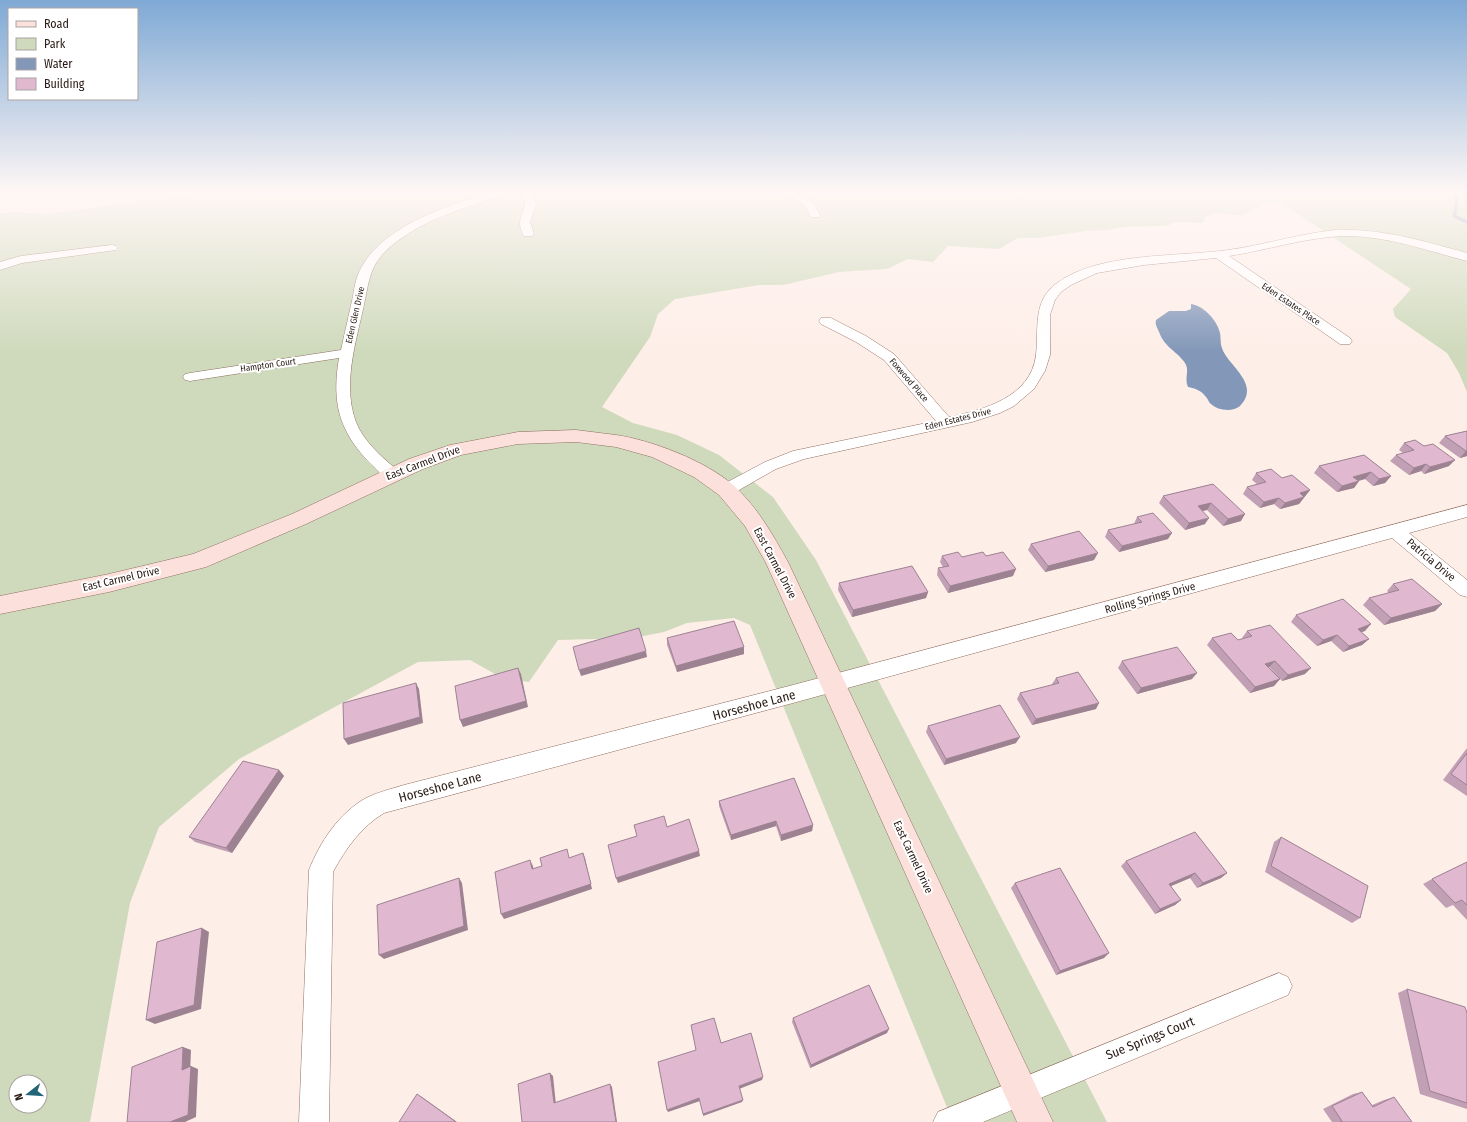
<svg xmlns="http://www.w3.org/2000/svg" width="1467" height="1122" viewBox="0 0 1467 1122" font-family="'Fira Sans Condensed',sans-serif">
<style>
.green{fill:#cfdabc;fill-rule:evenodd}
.water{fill:#8398b9}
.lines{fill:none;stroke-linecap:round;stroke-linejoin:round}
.stream{stroke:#8398b9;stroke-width:3.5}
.street-casing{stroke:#927063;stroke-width:1}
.secondary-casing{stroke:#927063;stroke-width:1}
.street{fill:#fff;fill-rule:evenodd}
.secondary{fill:#fbe0dc;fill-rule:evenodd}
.wall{fill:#c19fb4}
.shaded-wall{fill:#9d8292}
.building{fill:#e0b9d1;stroke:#9d8292}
.labels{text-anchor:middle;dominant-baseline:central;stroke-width:4;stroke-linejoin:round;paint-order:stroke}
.far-street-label{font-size:9px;fill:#281a15;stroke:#fff}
.street-label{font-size:11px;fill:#281a15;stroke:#fff}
.near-street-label{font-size:13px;fill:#281a15;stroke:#fff}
</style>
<rect width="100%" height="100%" fill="#feeee8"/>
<path class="green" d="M190,194H1467V392L1459,373L1447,353L1395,317L1393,309L1411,289L1281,203L1264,204L1242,216L1217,213L1206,216L1203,223L1176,222L1166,226L1124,227L1108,230L1085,231L1040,238H1018L999,249L948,246L933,262L908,259L887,269L839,272L783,285H759L675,299L658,314L650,337L602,407L633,423L677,435L719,455L773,497L816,560L1107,1122H953L750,625L734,618L687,623L664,632L633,638L558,640L529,682L504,679L470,660L418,662L239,759L159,827L130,903L90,1122H0V213L18,212L48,214ZM16,1082H40V1106H16Z"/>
<path class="water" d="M1191,304C1204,306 1217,320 1220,333C1221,337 1220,343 1222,348C1227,365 1262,384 1240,406C1233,412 1218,411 1211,404C1209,403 1208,399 1206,397C1202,391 1195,388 1188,387C1184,378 1190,370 1185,363C1177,351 1165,348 1159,332C1157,327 1155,325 1156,320L1169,311H1186L1191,309Z"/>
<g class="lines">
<path class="stream" d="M1455,194L1457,202L1454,216L1467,222"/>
<defs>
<path id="street" d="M486,194H502L501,196C462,208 410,224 382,255C369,269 368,287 364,305C356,342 342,385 356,422C364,442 381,456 397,470L399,474L397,478C386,481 381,474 374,467C340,434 331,405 339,358L190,381L185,380L183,377L185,374L190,373L341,350C344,335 348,320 351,305C354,294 354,283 359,272C379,228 443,207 486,194Z
M524,194H534L536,205L530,222L534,234L532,236H524C513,218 529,212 524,194Z
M789,194C807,194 812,199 820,215L819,217H811L805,206Z
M1335,230C1381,228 1423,241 1467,253V261C1428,251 1391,237 1350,236C1309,236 1269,250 1229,256L1350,338L1352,341L1350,344H1340L1216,258L1144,265L1097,273L1071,285L1061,292L1055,300L1050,315V355L1045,371L1034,389L1014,406L1000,413L972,422L804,459L776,469L732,494L726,496L720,494L718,490L720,486L765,462L793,451L936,421L884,360L856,342L821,324L819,321L821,318H831L866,336L894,354L949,417C984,410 1031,397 1036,355C1039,328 1032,301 1057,283C1099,252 1178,257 1228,250C1264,245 1298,234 1335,230Z
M112,245L116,246L118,248L116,250L22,263L0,270V262L21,256Z
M1467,505V517L1409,533L1467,580V597L1460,595L1392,538L793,703L384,813C361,827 346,848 333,872L329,1122H299L309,870C320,842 339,813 366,798C378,792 391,789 404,785L793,685Z
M1279,973L1288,977L1292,986L1288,995L983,1122H933L938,1112Z"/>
<path id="secondary" d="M576,430C589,432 603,433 616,435C651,440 706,461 733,485C757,506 773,535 788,562L1053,1122H1017L766,563L745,526L719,495L694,477L652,457L616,447L576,442L518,444L461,455L423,469L306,524L206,567L109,592L0,614V596L109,574L193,554L292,514L409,459L450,445L518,432Z"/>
</defs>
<use href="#street" class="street-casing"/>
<use href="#secondary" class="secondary-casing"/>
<use href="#street" class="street"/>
<use href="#secondary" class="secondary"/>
</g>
<path class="wall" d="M1467,431V456L1460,458L1439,443L1445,436Z
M1404,443L1449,466L1424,474L1421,471L1409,475L1390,461L1396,455L1403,453L1399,450Z
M1364,455L1391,476L1385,483L1373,486L1365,479L1359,481L1354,488L1337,492L1314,473L1319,466Z
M1256,473L1282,478L1310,490L1299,504L1280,509L1274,504L1260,508L1243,494L1247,487L1257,484L1252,480Z
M1213,484L1241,521L1223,526L1207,510L1202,511L1205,524L1185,530L1159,503L1163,496Z
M1137,517L1168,539L1119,552L1105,537L1108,530L1134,524Z
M1031,544L1094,560L1045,572L1028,550Z
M942,556L962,557L986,556L1013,576L948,593L937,575L938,568L943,567L940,562Z
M839,583L928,592L926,598L852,617L838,590Z
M1393,584L1442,604L1435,611L1384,625L1363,605L1369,598L1389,593L1387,591Z
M1296,615L1365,631L1361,632L1369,639L1362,645L1343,652L1331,641L1317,646L1291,622Z
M1247,631L1305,674L1282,681L1269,667V668L1280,679L1274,686L1250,693L1207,645L1212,638L1238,640L1243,639L1242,638Z
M667,638L744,647V654L677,672L667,645Z
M1122,661L1192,679L1137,694L1118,668Z
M1056,678L1096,709L1032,725L1017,699L1020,693L1053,685L1052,684Z
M928,726L1016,743L944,765L926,732Z
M1467,748V796L1443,780Z
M279,770L284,776L232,853L195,842L189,837Z
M719,801L813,825L812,831L781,841L776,826L731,840L719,806Z
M1281,837L1360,918L1352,923L1265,872L1274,842Z
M1126,861L1227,873L1221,878L1197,888L1190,878L1171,886L1181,900L1175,905L1155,914L1121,866Z
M1467,862V920L1453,905L1446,908L1423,884L1432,879Z
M1015,883L1104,958L1056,975L1011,888Z
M1407,989L1467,1013V1109L1420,1094L1398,993Z
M793,1018L887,1033L810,1068L792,1022Z
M1362,1092L1372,1105L1384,1100L1394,1097L1412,1122H1332L1323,1109L1353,1094Z"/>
<path class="shaded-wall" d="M1466,451H1467V456L1460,458Z
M1455,460L1449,466L1424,474L1430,467Z
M1426,464L1421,471L1409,475L1414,468Z
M1371,472L1365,479L1348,483L1353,477Z
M1391,476L1385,483L1373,486L1379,479Z
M1359,481L1354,488L1337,492L1342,486Z
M1310,490L1299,504L1280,509L1285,503L1300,493Z
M1279,498L1274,504L1260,508L1264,502Z
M1211,503L1207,510L1193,513L1198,506Z
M1245,514L1241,521L1223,526L1228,519Z
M1209,518L1205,524L1185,530L1189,523Z
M1172,533L1168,539L1119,552L1122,546Z
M1098,553L1094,560L1045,572L1048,566Z
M1016,569L1013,576L948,593L950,586Z
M928,592L926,598L852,617L853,610Z
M1442,604L1435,611L1384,625L1391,618Z
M1371,624L1365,631L1352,635L1358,629Z
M1337,635L1331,641L1317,646L1323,640Z
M1369,639L1362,645L1343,652L1349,646Z
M744,647V654L677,672L676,666Z
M646,651L647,657L581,676L579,670Z
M1275,661L1269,667L1260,670L1265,664Z
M518,668L521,674L528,707L463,727L460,720Z
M1311,668L1305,674L1282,681L1288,675Z
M1197,673L1192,679L1137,694L1141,688Z
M1280,679L1274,686L1250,693L1255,687Z
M416,683L419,689L423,723L348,745L344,739Z
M1099,703L1096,709L1032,725L1036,719Z
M1020,737L1016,743L944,765L946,759Z
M279,770L284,776L232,853L226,848Z
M776,821V826L731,840V835Z
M813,825L812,831L781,841V835Z
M699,851L700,856L618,883L616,878Z
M583,853L585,858L592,889L504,919L501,914Z
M530,860L533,866L534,874L532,869Z
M1195,873L1190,878L1164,889L1169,884Z
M1227,873L1221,878L1197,888L1203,883Z
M459,878L462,883L468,930L384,959L379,955Z
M1181,900L1175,905L1155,914L1160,909Z
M202,928L209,932L201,1009L155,1024L146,1020Z
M1109,953L1104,958L1056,975L1060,971Z
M889,1029L887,1033L810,1068L811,1065Z
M183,1047L191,1050L190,1073L182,1070Z
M191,1066L198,1069L196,1117L185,1122H170Z
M550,1073L553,1076L556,1105L554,1103Z
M763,1077L762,1080L739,1089V1086Z
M610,1084L612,1087L617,1122H616Z
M417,1094L422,1097L457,1122H456Z
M699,1098L700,1101L668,1112L667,1110Z
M743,1100L742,1102L703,1116V1114Z"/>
<path class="building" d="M1467,431V451H1466L1445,436Z
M1415,440L1424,446L1433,444L1455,460L1430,467L1426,464L1414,468L1396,455L1414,450L1404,443Z
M1364,455L1391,476L1379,479L1371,472L1353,477L1359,481L1342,486L1319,466Z
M1271,469L1282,478L1292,475L1310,490L1300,493L1304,497L1285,503L1279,498L1264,502L1247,487L1266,482L1256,473Z
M1213,484L1245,514L1228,519L1211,503L1198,506L1209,518L1189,523L1163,496Z
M1153,513L1172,533L1122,546L1108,530L1142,522L1137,517Z
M1079,531L1098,553L1048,566L1031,544Z
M958,552L962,557L983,552L986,556L1003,552L1016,569L950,586L938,568L949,566L942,556Z
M912,566L928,592L853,610L839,583Z
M1412,579L1442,604L1391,618L1369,598L1399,590L1393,584Z
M1343,599L1371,624L1358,629L1369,639L1349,646L1337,635L1323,640L1296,615Z
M734,621L744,647L676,666L667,638Z
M1270,625L1311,668L1288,675L1275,661L1265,664L1280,679L1255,687L1212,638L1231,633L1238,640L1252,636L1247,631Z
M639,628L646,651L579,670L573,647Z
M1177,647L1197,673L1141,688L1122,661Z
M518,668L526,701L460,720L455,686Z
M1078,672L1099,703L1036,719L1020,693L1059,683L1056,678Z
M416,683L420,717L344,739L343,703Z
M1000,705L1020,737L946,759L928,726Z
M1467,753V785L1451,774Z
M243,761L279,770L226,848L189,837Z
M794,778L813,825L781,835L776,821L731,835L719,801Z
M664,816L667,827L689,819L699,851L616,878L608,845L637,836L634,825Z
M1195,832L1227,873L1203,883L1195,873L1169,884L1181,900L1160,909L1126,861Z
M1281,837L1368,886L1360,918L1271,866Z
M567,849L569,858L583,853L591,884L501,914L495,872L530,860L532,869L542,866L540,858Z
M1467,862V905L1462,900L1455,903L1432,879Z
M1060,868L1109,953L1060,971L1015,883Z
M459,878L464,926L379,955L377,905Z
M202,928L194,1005L146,1020L157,942Z
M869,985L889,1029L811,1065L793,1018Z
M1407,989L1465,1007L1467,1013V1103L1430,1091Z
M714,1018L721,1043L751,1033L763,1077L739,1086L743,1100L703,1114L699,1098L667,1110L658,1062L696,1050L691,1025Z
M183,1047L182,1070L191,1066L188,1115L170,1122H127L132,1067Z
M550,1073L554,1103L610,1084L616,1122H522L518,1084Z
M1362,1092L1373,1107L1394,1097L1412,1122H1340L1342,1121L1332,1106Z
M417,1094L456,1122H399Z"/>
<linearGradient id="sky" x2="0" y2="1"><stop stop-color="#7fa9d5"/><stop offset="0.55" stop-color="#fff7f5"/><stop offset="1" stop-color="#fff7f5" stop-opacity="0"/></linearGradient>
<rect width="1467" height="351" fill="url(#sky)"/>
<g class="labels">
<g class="far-street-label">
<text transform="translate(1291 304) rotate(34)">Eden Estates Place</text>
<text transform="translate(355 315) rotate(-77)">Eden Glen Drive</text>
<text transform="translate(268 365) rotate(-8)">Hampton Court</text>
<text transform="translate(909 380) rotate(49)">Foxwood Place</text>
<text transform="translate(958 419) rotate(-14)">Eden Estates Drive</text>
</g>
<g class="street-label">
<text transform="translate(423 463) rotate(-21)">East Carmel Drive</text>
<text transform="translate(1431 560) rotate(40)">Patricia Drive</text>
<text transform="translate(775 563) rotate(62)">East Carmel Drive</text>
<text transform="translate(121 579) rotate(-13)">East Carmel Drive</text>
<text transform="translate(1150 598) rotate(-15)">Rolling Springs Drive</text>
<text transform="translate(913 857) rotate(65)">East Carmel Drive</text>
</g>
<g class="near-street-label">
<text transform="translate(754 705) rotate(-15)">Horseshoe Lane</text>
<text transform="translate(440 787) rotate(-15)">Horseshoe Lane</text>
<text transform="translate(1150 1038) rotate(-22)">Sue Springs Court</text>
</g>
</g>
<rect x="8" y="8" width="130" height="92" fill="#ffffff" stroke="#a9a3a1"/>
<rect x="16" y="21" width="20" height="6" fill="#fbe0dc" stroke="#a9a3a1"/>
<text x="44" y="28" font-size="12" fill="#281a15">Road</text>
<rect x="16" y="38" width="20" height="12" fill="#cfdabc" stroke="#a9a3a1"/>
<text x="44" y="48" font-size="12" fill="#281a15">Park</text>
<rect x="16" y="58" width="20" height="12" fill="#8398b9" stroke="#a9a3a1"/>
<text x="44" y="68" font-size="12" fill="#281a15">Water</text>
<rect x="16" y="78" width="20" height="12" fill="#e0b9d1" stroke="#a9a3a1"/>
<text x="44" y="88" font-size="12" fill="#281a15">Building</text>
<g transform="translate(28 1094) rotate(253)"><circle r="19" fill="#ffffff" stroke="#a9a3a1"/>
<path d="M0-3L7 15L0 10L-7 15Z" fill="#216577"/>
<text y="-6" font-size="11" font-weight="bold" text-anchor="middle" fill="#281a15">N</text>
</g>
</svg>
